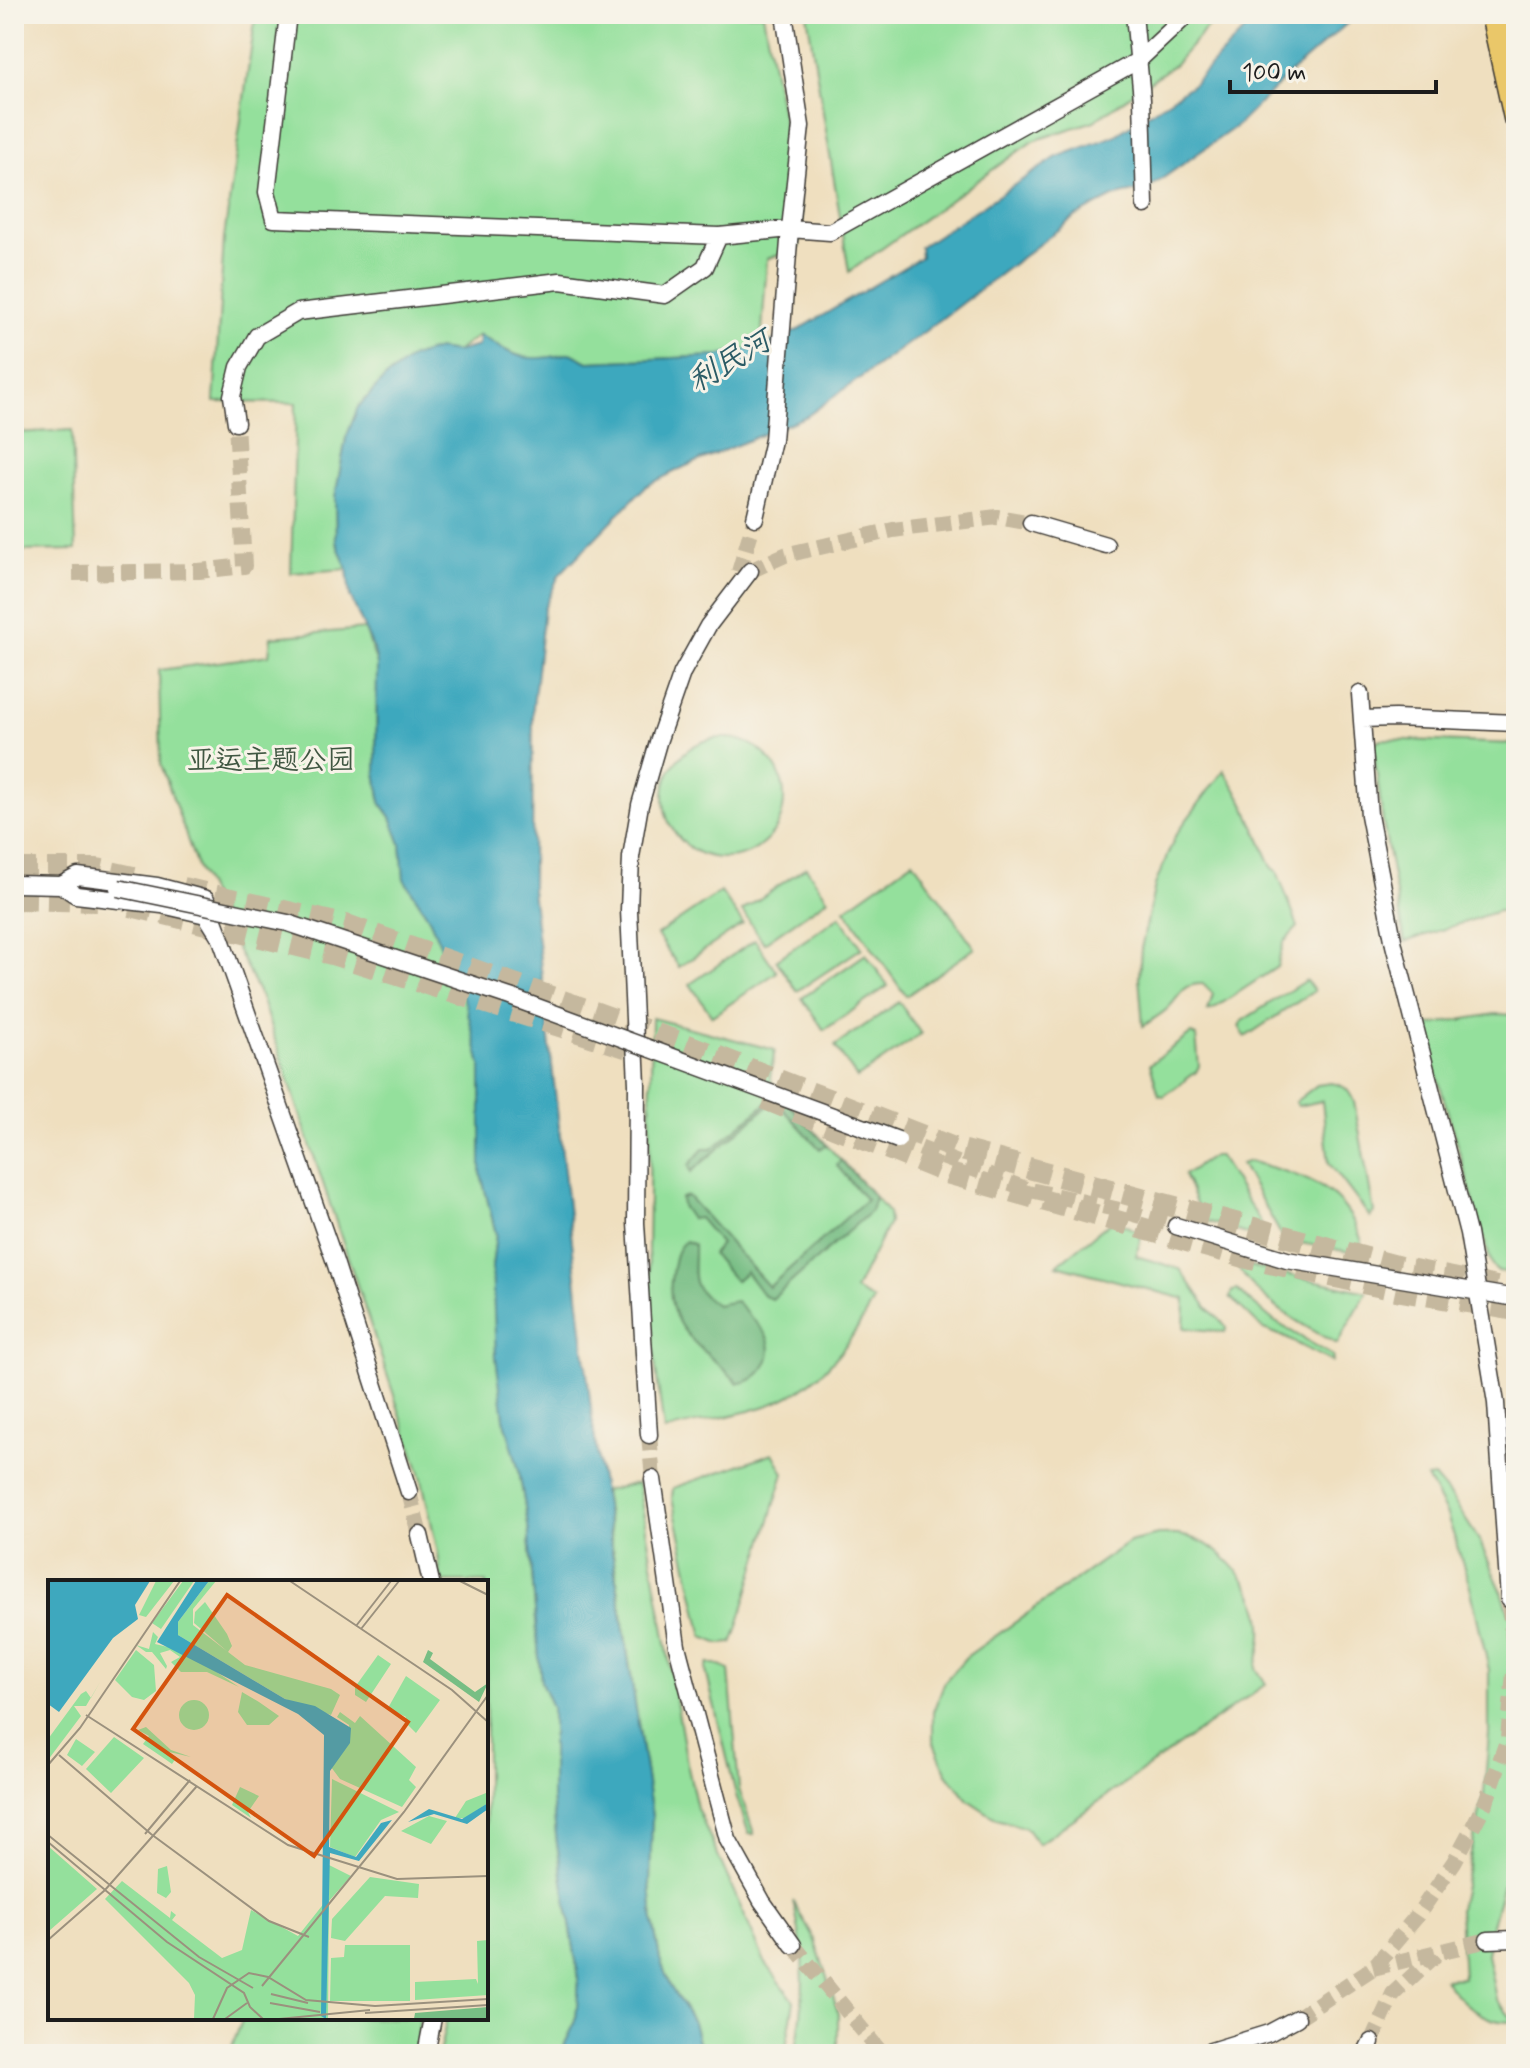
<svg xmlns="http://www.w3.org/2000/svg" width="1530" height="2068" viewBox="0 0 1530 2068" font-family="Mynerve,'LXGW WenKai TC',sans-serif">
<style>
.green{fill:#94e09c;stroke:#587e5c;stroke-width:2}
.forest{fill:#77be84;stroke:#4a6d50;stroke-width:2}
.water{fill:#3ea8be;stroke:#2d626d;stroke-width:2}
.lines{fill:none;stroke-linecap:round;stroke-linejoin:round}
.minor-tunnel{stroke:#c5b89e;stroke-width:16;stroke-dasharray:16 8;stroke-linecap:butt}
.secondary-tunnel{stroke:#c5b89e;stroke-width:22;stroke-dasharray:22 11;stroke-linecap:butt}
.minor-casing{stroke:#3c3934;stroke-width:19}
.primary-casing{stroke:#3c3934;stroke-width:27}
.minor{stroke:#fff;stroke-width:16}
.primary{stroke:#eac769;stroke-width:24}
.minor-bridge-casing{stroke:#3c3934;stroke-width:19;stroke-linecap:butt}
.minor-bridge{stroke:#fff;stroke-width:16}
.labels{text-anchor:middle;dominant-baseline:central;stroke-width:6;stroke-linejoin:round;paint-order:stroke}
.park-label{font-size:28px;fill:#405742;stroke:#f7f3e8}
.water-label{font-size:30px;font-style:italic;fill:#2b5b65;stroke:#f7f3e8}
.inset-road{fill:none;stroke:#9b917e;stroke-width:2}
.view{fill:#d4530e;fill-opacity:0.15;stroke:#d4530e;stroke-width:4}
.inset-edge{fill:none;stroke:#1c1c1c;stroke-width:4}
</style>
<rect width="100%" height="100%" fill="#f7f3e8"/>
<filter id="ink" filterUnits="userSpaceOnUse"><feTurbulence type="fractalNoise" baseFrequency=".0125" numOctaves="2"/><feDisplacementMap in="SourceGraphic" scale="16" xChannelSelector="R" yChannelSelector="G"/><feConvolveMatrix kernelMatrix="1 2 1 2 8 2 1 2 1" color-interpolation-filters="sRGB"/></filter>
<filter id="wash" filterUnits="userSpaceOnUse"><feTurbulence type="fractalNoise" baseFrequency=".006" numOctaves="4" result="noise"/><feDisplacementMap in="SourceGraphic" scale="32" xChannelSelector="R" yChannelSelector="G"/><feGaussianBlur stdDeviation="1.8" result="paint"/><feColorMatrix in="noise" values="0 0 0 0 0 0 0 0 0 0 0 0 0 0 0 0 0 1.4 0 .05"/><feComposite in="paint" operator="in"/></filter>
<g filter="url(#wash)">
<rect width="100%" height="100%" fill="#efdfbf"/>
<path class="green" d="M256,14H763L802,219L799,248L767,259L761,346L716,356L588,362L571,353C525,365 518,357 479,335L456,352L438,349L346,438L335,498L336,541L347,569L291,573L296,403L214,402L224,238Z
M807,14H1219L1175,64L1094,121L1033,141L849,272Z
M72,430L76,550L16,551L14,594V433Z
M365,629L377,665L376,772L381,803L391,817L401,844L404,879L428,916L466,1003L481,1065V1174L496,1234L492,1267L504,1418L519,1471L528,1525L541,1682L552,1707V1797L557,1844L579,1979L576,2021L560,2054H439L447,2018H486V1582H441L438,1553L421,1476L261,998L197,867L161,764L159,670L269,655L271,637Z
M664 798a60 60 0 1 1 120 0a60 60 0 1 1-120 0Z
M1380,739L1516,744V911H1498L1405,942L1383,823L1373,745Z
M1224,770L1243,801L1272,867L1277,871L1298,927L1284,942L1277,967L1213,1009L1208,1011L1213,994L1203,984C1181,983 1180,998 1166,1010C1159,1016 1150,1021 1143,1026L1139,977L1141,949L1155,885L1176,834Z
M913,861L975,948L906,996L845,909Z
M806,867L828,899L764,943L742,911Z
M721,892L743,924L679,967L657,935Z
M840,916L862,948L797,991L776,960Z
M755,940L777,972L712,1016L690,984Z
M866,954L888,986L824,1030L802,998Z
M1306,980L1314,991L1245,1037L1239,1026L1242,1021Z
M899,1002L921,1034L857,1078L835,1046Z
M1495,1014L1516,1015V1273L1497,1271L1492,1266L1423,1026Z
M652,1018L775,1050L770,1077L775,1089L883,1206L888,1213L889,1223L855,1290L873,1300C849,1347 818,1389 766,1406C733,1417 697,1421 664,1431L655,1362L648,1251Z
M1191,1034L1196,1036L1199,1066L1196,1072L1164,1096L1159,1095L1150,1064Z
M1331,1083C1345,1085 1349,1090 1354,1102L1374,1212L1370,1217L1329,1163L1322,1101L1297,1106L1295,1102L1317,1085Z
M1213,1156H1219L1258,1218L1263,1228L1258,1238L1203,1220L1184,1175Z
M1249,1161C1301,1176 1344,1184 1362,1242L1356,1253L1284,1240L1241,1164Z
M1113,1220L1142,1233L1136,1256L1180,1269L1207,1307L1227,1327L1225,1332L1184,1328L1185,1299L1057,1265Z
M1240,1264L1367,1292L1337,1344C1300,1324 1262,1303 1238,1268Z
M1237,1290L1274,1321L1333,1356L1332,1362L1282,1336L1263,1329L1230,1297L1232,1291Z
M773,1453L784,1473L735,1636L732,1643L720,1644L703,1637L672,1499L673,1488Z
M1434,1477L1451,1497L1479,1540L1502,1592L1516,1632V1836L1491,1928L1487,1954L1496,1999L1514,2021C1486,2026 1459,2001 1444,1979L1463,1978L1459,1909L1484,1793L1489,1734V1670L1470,1586L1447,1515L1427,1478Z
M638,1483L687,1763L697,1808L765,1962L794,2001L785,2054H701L693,2022L670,1986L660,1959L653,1922L650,1882L652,1816L604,1491Z
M1158,1535C1166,1535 1175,1534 1183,1536C1216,1541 1247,1576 1258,1606C1266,1626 1261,1649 1256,1668L1266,1684L1038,1844L1026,1828L997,1819L968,1800L947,1774L933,1741V1712L945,1681L966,1657L1129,1542Z
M708,1664H716L729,1670L739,1789L754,1834H749L736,1795L706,1671Z
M793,1901L815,1941L838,2012V2054H795C806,2002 806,1953 793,1901Z
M243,2018H420L416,2054H229Z"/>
<path class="forest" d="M779,1093L827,1145L820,1149L775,1100L691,1172L689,1165L703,1149H712Z
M841,1160L875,1197L871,1211L772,1299L764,1296L746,1272L735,1281L712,1254L721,1244L699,1218L691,1219L682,1206L681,1198L688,1196L769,1287L866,1200L837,1166Z
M686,1241L694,1245C695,1276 686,1284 716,1305L736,1301C744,1313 759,1323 766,1335C778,1356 760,1382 738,1383C706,1348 661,1330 672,1274C674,1261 675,1248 686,1241Z"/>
<path class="water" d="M1260,14H1358L1290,73L1238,125L1149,188L1113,197L1076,216L924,332L807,416L684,467L646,486L559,575L544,609L533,707L532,889L593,1426L652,1816L650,1882L653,1922L660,1959L670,1986L693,2022L701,2054H560L576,2021L579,1979L557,1844L552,1797V1707L541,1682L528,1525L519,1471L504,1418L496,1358L492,1267L496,1234L481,1174V1065L466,1005L428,916L404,879L401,844L391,817L381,803L376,772L377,665L374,650L350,596L347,569L336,541L335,497L346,438L358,407L385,378L412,357L438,349L456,352L478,346L479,335C517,358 527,364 571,353L588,362L716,356L761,346L798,330L921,257L920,247L1057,157L1114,136L1192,85Z"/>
</g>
<g filter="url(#ink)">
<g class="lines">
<path class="minor-tunnel" d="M750,571L785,555L893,530L997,517L1031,523
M739,572L755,518
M73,573L199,571L244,566L236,423
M61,885L118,888
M898,1140L1026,1189L1124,1211L1176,1226
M649,1435L653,1479
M409,1492L420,1535
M793,1945L882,2054
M1373,1968L1488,1940
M1297,2018L1373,1968L1417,1916L1454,1862L1486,1802L1508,1738L1515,1662L1509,1599
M1371,2042L1393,1994L1441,1950"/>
<path class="secondary-tunnel" d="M14,869H97L142,879
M183,888L349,926L685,1044L954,1148L1404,1268L1516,1291
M14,899L97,901
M131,906L332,954L632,1049
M765,1099L950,1174L1251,1259L1401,1291L1516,1310"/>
<defs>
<path id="minor" d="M288,14L267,192L274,219L719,236L790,229L830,232L1139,60L1188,14
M1134,14L1142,99L1145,205
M236,423L232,396L239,367L257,336L298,312L560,281L665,295L705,267L719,236
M755,518L773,440L790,229L801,126L784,14
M1031,523L1106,545
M1360,694L1369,815L1394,945L1468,1233L1496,1403L1509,1599
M1362,719L1395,718L1516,723
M14,884L61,885L78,876L157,886L206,899L221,939L206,915L162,905L76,895L61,885
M221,939L335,1262L409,1492
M1176,1226L1287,1260L1516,1298
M649,1435L636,1223L637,1084L629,910L631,857L640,805L659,739L682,673L708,626L750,571
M653,1479L677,1646L728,1840L762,1901L793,1945
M420,1535L431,1582
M1488,1940L1516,1939
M426,2054L433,2018
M1201,2054L1269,2033L1297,2018
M1365,2054L1371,2042"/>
<path id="primary" d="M1493,14L1516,118"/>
</defs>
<use href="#minor" class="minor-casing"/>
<use href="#primary" class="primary-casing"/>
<use href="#minor" class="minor"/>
<use href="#primary" class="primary"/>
<defs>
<path id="minor-bridge" d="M118,888L288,923L510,997L898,1140"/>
</defs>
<use href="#minor-bridge" class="minor-bridge-casing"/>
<use href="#minor-bridge" class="minor-bridge"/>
</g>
</g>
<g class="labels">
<g class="park-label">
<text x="271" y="761">亚运主题公园</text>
</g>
<g class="water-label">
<text transform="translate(730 362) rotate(-31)">利民河</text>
</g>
</g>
<g transform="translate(48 1580)">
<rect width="440" height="440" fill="#efdfbf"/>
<path d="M108,1H126L98,37L91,35ZM135,1H146L113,49L104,43ZM161,1H168L145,29V45L197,85L283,109L292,115L283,135L237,119L130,55V42ZM157,22L179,54L184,66L180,72L146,43L147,32ZM105,52L110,57L107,64L128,69L152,81L191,107L159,92H133L123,82L132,77L122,70L112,73L119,86L118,89L104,72H98L88,65L101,69ZM88,70L106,85L108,111L96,120L84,117L67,100ZM330,75L343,84L318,122L307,115V107ZM358,96L392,120L368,153L356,141L358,137L340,128ZM52,102L38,126H26L33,136L0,180V159L33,114L38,111L43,118ZM194,112L211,122L231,136L221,145H199L190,132ZM131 135a15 15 0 1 1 30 0a15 15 0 1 1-30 0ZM292,132L307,143L312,136L368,187L361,200L368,207L354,227L292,199L283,187L301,163V145L289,137ZM98,147L123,170L143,177L117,171L128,178L124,184L117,179L95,164L101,156L90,150ZM66,157L96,178L63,213L38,189ZM28,159L47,172L34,186L19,175ZM284,199L351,232L333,240L307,277L282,267ZM192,207L211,216L200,232L203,238L184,225ZM438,213L440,223L417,238H407L418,221ZM381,236L399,241L383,264L353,251ZM0,266L49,309L1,351H0ZM281,285L303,296L281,321L280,439H146L147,415L141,403L57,319L74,301L122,338L123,331L128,335L124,340L174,378L194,370L203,330L250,356L281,317ZM119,286L123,312L118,318L109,313L110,289ZM322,297L371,304L370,318L337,316L297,361L283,358L284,339ZM440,360V415L367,420V402L428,399L430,404L429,361ZM297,365H362V421H282L283,378L296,377Z" fill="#94e09c"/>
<path d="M380,70L385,73L382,79L427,112L440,103L431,122L375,82ZM440,427V439H366L367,433Z" fill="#77be84"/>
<path d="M0,1H102L87,25L90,39L65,58L11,132L0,124ZM148,1H161L130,42V55L237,119L267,126L303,148L302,163L282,191L281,267L308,277L333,243L344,240L311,281L282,273L278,439L273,436L276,155L250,134L109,62ZM440,223V229L419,244L386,234L360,242L381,229L414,239Z" fill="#3ea8be"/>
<path class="inset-road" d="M242,1L404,110L440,142M412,1L440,15M308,46L343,1M313,49L351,1M38,135L240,265L349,299L440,296M11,175L103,254L221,341L261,357M0,185L32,148L132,1M97,254L142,200M0,255L151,377L205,408M0,262L119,362L196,413L202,427L215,439M0,360L57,310L149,206M214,406L356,232L440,115M223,414L260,423M222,423L272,432M317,433L440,425M165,439L179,408L201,393L220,397L258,420L327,426L440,419M177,439L199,423M231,439L322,430"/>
<path class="view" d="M179,15L360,142L266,276L85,149Z"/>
<rect width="440" height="440" class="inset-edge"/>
</g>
<rect width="1530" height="2068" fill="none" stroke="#f7f3e8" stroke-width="48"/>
<path d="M1230 80v12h206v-12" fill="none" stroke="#1c1c1c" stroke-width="4"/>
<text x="1242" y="80" font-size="24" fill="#1c1c1c" stroke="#f7f3e8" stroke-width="6" paint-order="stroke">100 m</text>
</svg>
